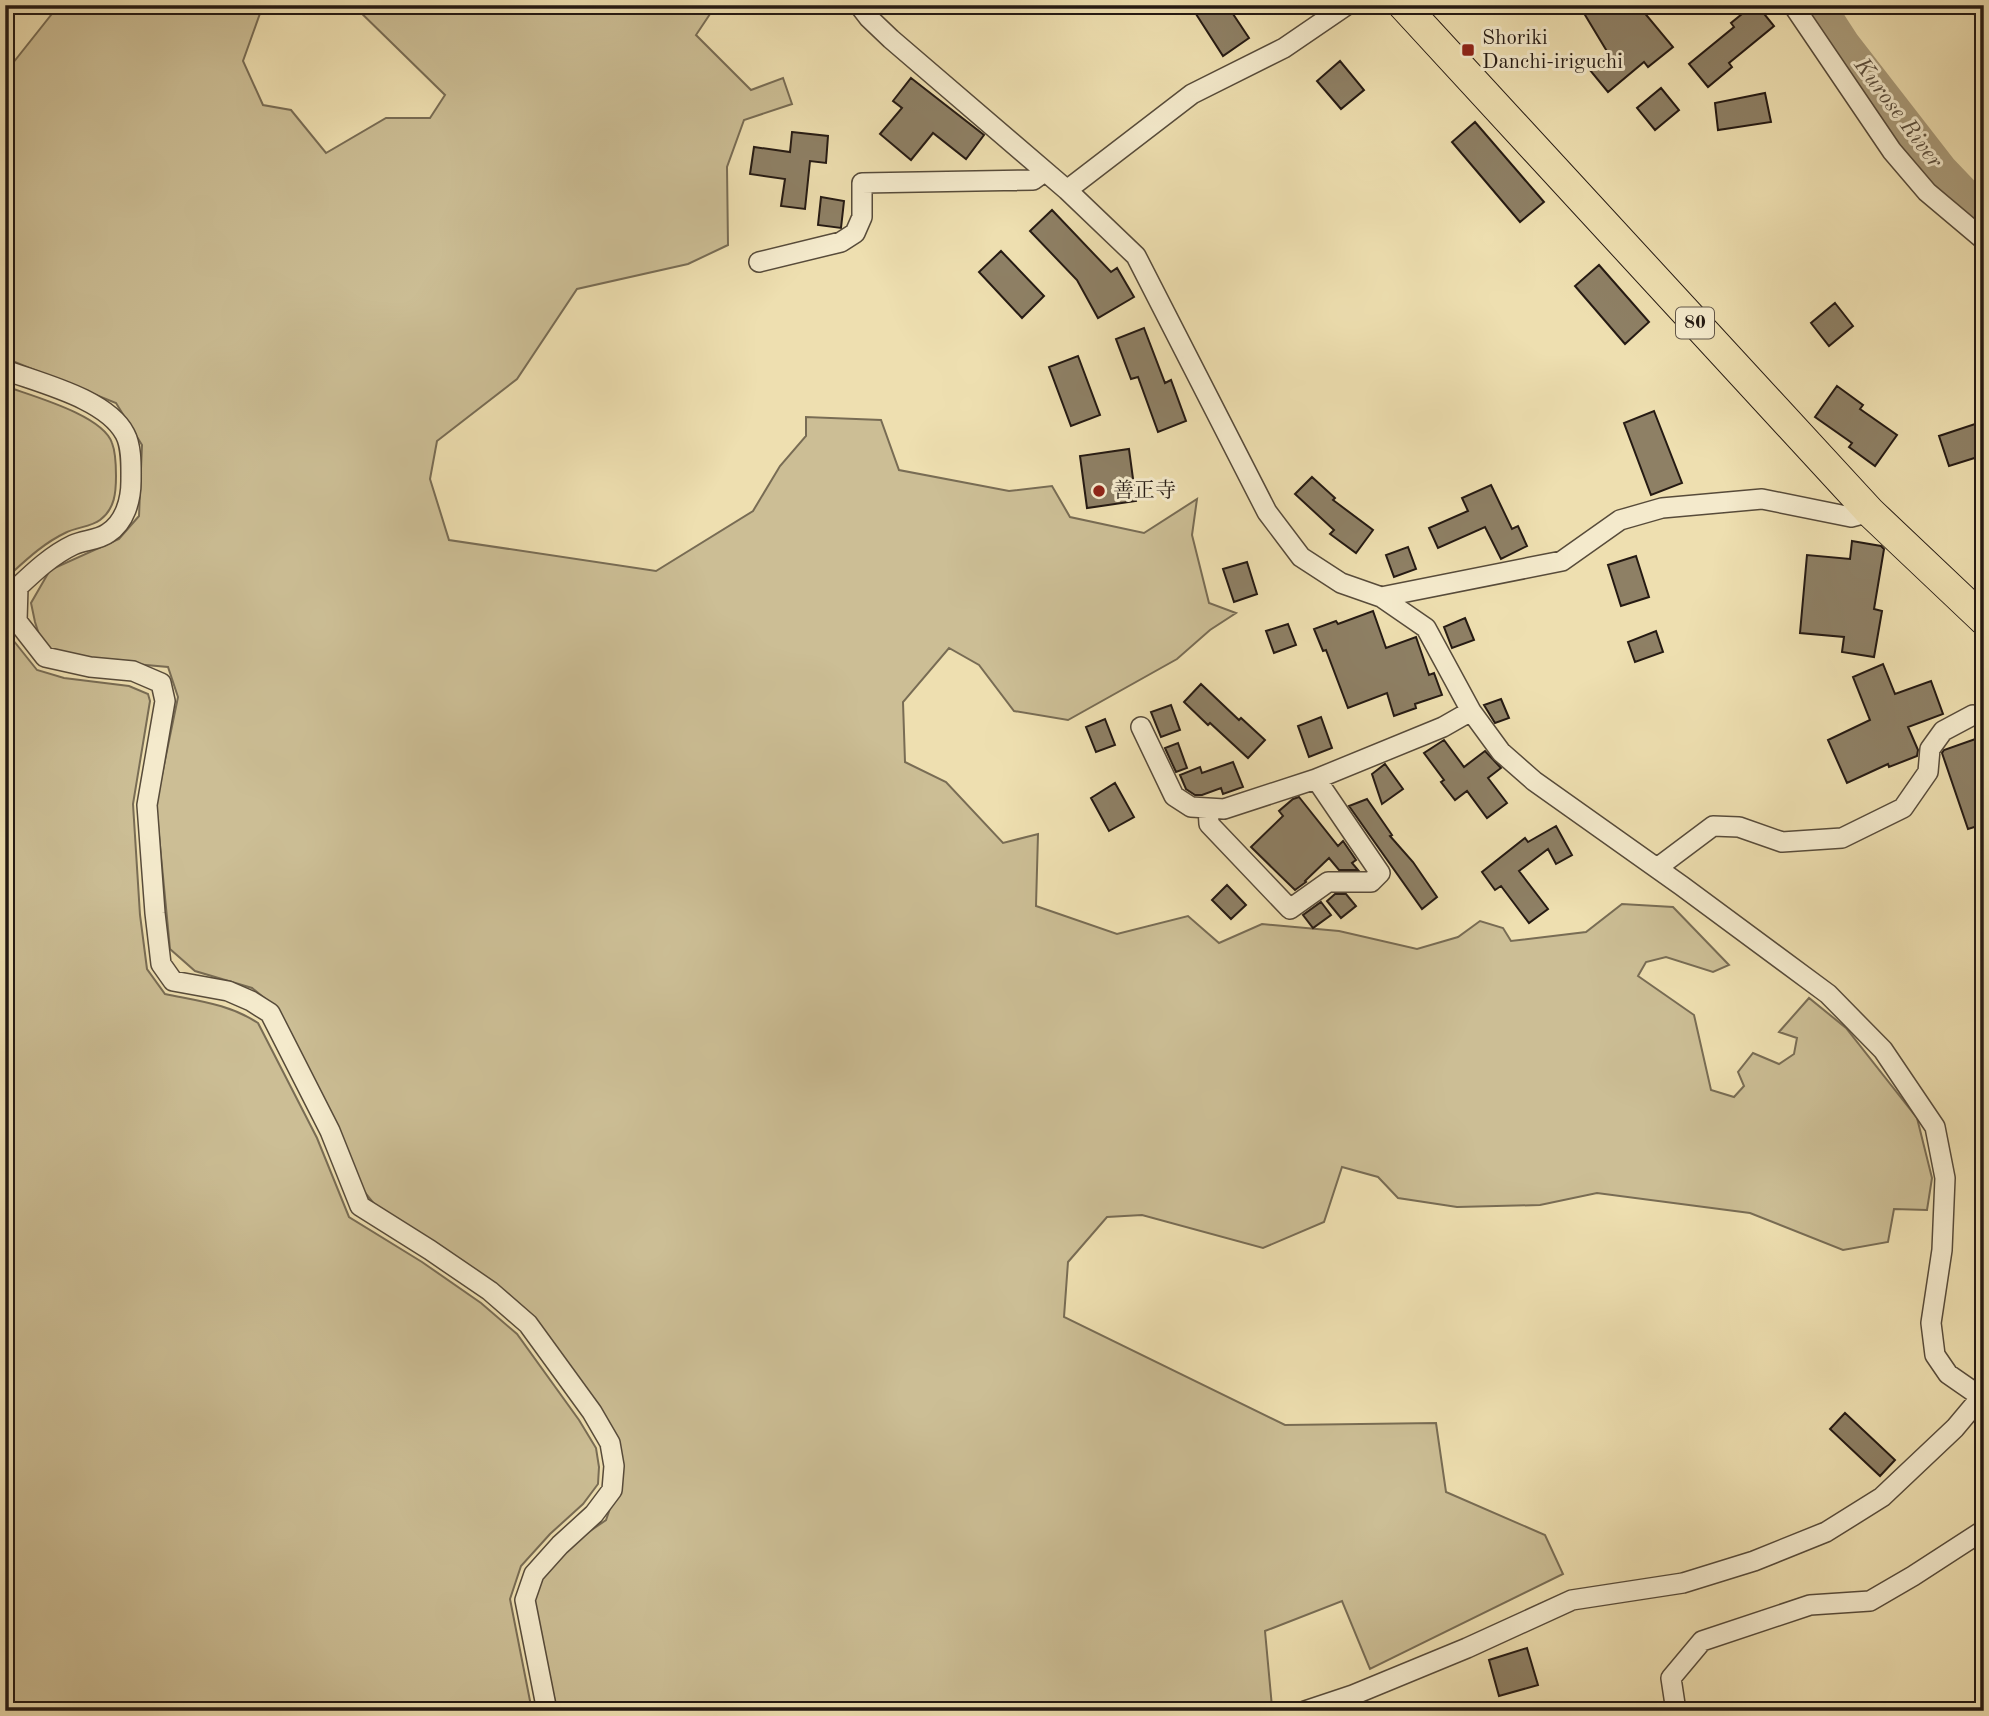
<svg xmlns="http://www.w3.org/2000/svg" width="1989" height="1716" viewBox="0 0 1989 1716" font-family="'Old Standard TT','Noto Serif JP',serif">
<style>
.green{fill:#ccbe95;stroke:#786c54;stroke-width:2}
.lines{fill:none;stroke-linecap:round;stroke-linejoin:round}
.river{stroke:#aa9c7b;stroke-width:35}
.building{fill:#8e8065;stroke:#251a13;stroke-width:2}
.minor-casing{stroke:#574b3a;stroke-width:22}
.primary-casing{stroke:#251a13;stroke-width:32}
.minor{stroke:#f4eacc;stroke-width:19}
.primary{stroke:#eedfb0;stroke-width:30}
.poi-dot{fill:#8f2418;stroke:#f4eacc;stroke-width:2.5}
.labels{text-anchor:middle;dominant-baseline:central;stroke-width:6;stroke-linejoin:round;paint-order:stroke}
.shield{fill:#f4eacc;stroke:#63584a;stroke-width:2}
.shield-label{font-size:19px;font-weight:bold;fill:#251a13}
.poi-label{font-size:21px;fill:#251a13;stroke:#f4eacc;text-anchor:start}
.water-label{font-size:23px;font-style:italic;fill:#5a4e3d;stroke:#f4eacc}
</style>
<rect width="100%" height="100%" fill="#eedfb0"/>
<filter id="stains"><feTurbulence type="fractalNoise" baseFrequency=".00286" numOctaves="4"/><feColorMatrix values="0 0 0 0 .2 0 0 0 0 .09 0 0 0 0 .02 0 0 0 .5 -.17"/></filter>
<radialGradient id="worn" r=".72"><stop offset=".6" stop-color="#630" stop-opacity="0"/><stop offset="1" stop-color="#630" stop-opacity=".3"/></radialGradient>
<path class="green" d="M59,5H263L243,61L263,105L291,110L326,153L386,118H430L445,95L353,5H716L696,35L751,90L783,78L792,104L744,120L727,167L728,245L688,264L577,289L517,379L437,441L430,479L449,540L656,571L753,511L780,466L806,436V417L881,420L899,470L1009,491L1052,486L1070,517L1144,533L1197,499L1192,535L1209,603L1236,613L1210,630L1177,659L1068,720L1014,711L979,665L949,648L903,702L905,762L946,782L1003,843L1038,834L1036,906L1117,934L1188,916L1219,943L1262,924L1339,931L1417,949L1458,937L1480,921L1503,928L1511,941L1586,932L1622,904L1673,907L1729,965L1713,972L1666,957L1646,962L1638,976L1694,1015L1711,1090L1734,1097L1744,1086L1738,1072L1753,1053L1779,1064L1794,1054L1797,1038L1779,1032L1809,998L1846,1028L1917,1118L1932,1178L1927,1210L1894,1209L1888,1242L1843,1250L1750,1213L1597,1193L1540,1205L1457,1207L1398,1198L1378,1177L1342,1167L1324,1222L1263,1248L1142,1215L1107,1217L1068,1262L1064,1317L1285,1425L1436,1423L1446,1492L1545,1535L1563,1574L1370,1669L1342,1601L1265,1631L1272,1707L1264,1711H557L533,1601L541,1579L564,1549L606,1520L616,1491L619,1456L532,1318L375,1205L358,1184L279,1010L252,988L195,971L170,949L156,804L178,697L168,667L67,658L44,650L35,622L31,603L50,570L119,539L139,516L142,445L116,403L5,358V73Z
M5,386C32,396 103,415 112,443C116,453 116,465 116,476C116,492 115,509 100,520C91,527 76,527 65,533C42,544 24,562 5,579Z
M5,630L37,670L64,678L129,686L148,694L150,701L133,804L140,915L147,969L165,994C198,1001 229,1004 258,1023L317,1138L349,1217L422,1262L481,1303L517,1334L579,1420L596,1448L599,1467L598,1484L583,1504L550,1534L521,1566L510,1599L532,1711H5Z"/>
<g class="lines">
<path class="river" d="M1817,5L1843,45L1940,170L1984,216"/>
</g>
<path class="building" d="M1208,5H1227L1249,38L1223,56L1196,14Z
M1579,5H1638L1673,47L1648,67L1644,62L1608,92L1589,69L1608,53Z
M1753,5H1757L1774,26L1729,63L1732,67L1708,87L1689,64L1734,27L1731,23Z
M1340,61L1364,90L1341,109L1317,81Z
M911,78L984,135L966,159L933,133L911,160L880,134L902,108L893,101Z
M1661,88L1679,110L1655,130L1637,108Z
M1765,93L1771,122L1718,130L1715,103Z
M1475,122L1544,202L1520,222L1452,142Z
M792,132L828,136L826,163L810,161L805,209L781,206L785,179L750,174L754,147L790,152Z
M821,197L844,201L841,228L818,225Z
M1052,210L1111,272L1117,268L1134,297L1098,318L1077,280L1030,231Z
M1001,251L1044,296L1022,318L979,272Z
M1599,265L1649,322L1625,344L1575,286Z
M1835,303L1853,326L1829,346L1811,323Z
M1144,328L1165,383L1171,380L1186,421L1158,432L1138,377L1131,379L1116,339Z
M1078,356L1100,415L1071,426L1049,367Z
M1837,386L1863,405L1860,409L1897,435L1875,466L1849,447L1852,443L1815,417Z
M1654,411L1682,483L1651,495L1624,423Z
M1975,424L1984,455L1949,466L1939,436Z
M1129,449L1136,501L1087,508L1080,456Z
M1312,477L1335,498L1333,500L1373,530L1356,553L1330,534L1334,530L1295,494Z
M1491,485L1512,529L1518,526L1527,546L1501,559L1485,527L1438,548L1429,528L1468,511L1462,498Z
M1852,541L1881,546L1884,549L1874,609L1882,611L1874,657L1842,652L1844,637L1800,633L1807,555L1850,559Z
M1408,547L1416,569L1394,577L1386,555Z
M1636,556L1649,597L1621,606L1608,565Z
M1247,562L1257,594L1234,602L1223,569Z
M1373,611L1386,648L1416,637L1429,675L1434,673L1442,695L1415,704L1416,708L1394,716L1387,693L1348,708L1326,650L1323,651L1314,629L1336,621L1338,624Z
M1465,618L1474,640L1452,648L1444,627Z
M1288,624L1296,645L1274,653L1266,631Z
M1656,631L1663,652L1635,662L1628,642Z
M1883,664L1895,694L1931,681L1943,714L1908,727L1918,750L1917,756L1889,767L1888,764L1847,783L1828,740L1870,720L1853,677Z
M1201,684L1239,720L1241,718L1265,740L1248,758L1210,723L1208,725L1184,702Z
M1501,699L1509,718L1495,723L1484,705Z
M1171,705L1180,730L1161,737L1151,712Z
M1321,717L1332,748L1309,757L1298,726Z
M1105,719L1115,745L1096,752L1086,727Z
M1984,736V824L1968,829L1942,753L1944,750Z
M1444,740L1464,767L1485,751L1501,768L1488,778L1507,803L1487,818L1467,791L1455,800L1441,782L1444,780L1424,753Z
M1178,743L1187,768L1176,772L1165,748Z
M1233,762L1243,787L1223,794L1221,788L1202,795H1195L1186,789L1180,775L1200,767L1202,773Z
M1385,764L1403,789L1382,804L1372,774Z
M1115,783L1134,817L1109,831L1091,798Z
M1299,797L1338,846L1343,841L1356,860L1352,863L1358,870H1339L1329,858L1305,881L1306,882L1295,890L1251,847L1283,816L1279,811L1293,799Z
M1367,799L1392,835L1390,836L1413,862L1437,897L1422,909L1349,806Z
M1556,826L1572,855L1556,864L1548,849L1519,871L1548,909L1529,923L1501,886L1495,890L1482,872L1525,838L1528,842Z
M1227,885L1246,905L1231,919L1212,900Z
M1335,894H1346L1356,906L1341,918L1327,901Z
M1321,902L1331,915L1313,928L1303,915Z
M1845,1413L1895,1460L1880,1476L1830,1429Z
M1527,1648L1538,1685L1499,1696L1489,1660Z"/>
<g class="lines">
<defs>
<path id="minor" d="M859,5L869,18L891,39L1067,190L1136,256L1267,512L1301,557L1341,583L1381,597L1426,628L1471,711L1501,752L1534,781L1682,886L1828,994L1883,1050L1935,1127L1945,1178L1942,1250L1931,1323L1935,1355L1948,1374L1984,1399
M1793,5L1892,151L1927,192L1984,240
M1981,5L1984,11
M1067,190L1192,94L1284,48L1347,5
M759,262L841,242L855,233L862,217V183L1033,180L1044,172
M5,370C40,383 107,399 125,434C132,447 131,467 131,481C131,500 125,522 108,533C99,540 84,540 73,545C52,555 35,571 18,587L17,621L45,657L90,667L133,671L161,683L165,701L147,805L155,913L161,964L173,981L228,991L251,1001L270,1013L330,1131L360,1206L430,1250L490,1291L528,1324L592,1412L610,1443L614,1466L612,1490L594,1514L560,1545L534,1574L525,1600L547,1711
M1381,597L1562,561L1620,520L1662,508L1762,499L1851,517L1870,512
M1141,727L1174,796L1191,807L1224,809L1316,779L1443,727L1471,711
M1208,808L1209,824L1290,909L1328,882H1371L1380,873L1316,779
M1657,868L1713,826L1739,827L1782,842L1842,838L1903,808L1928,772L1930,749L1943,731L1973,715L1984,717
M1305,1711L1353,1695L1467,1648L1572,1600L1683,1583L1754,1561L1826,1532L1882,1497L1955,1428L1981,1397
M1676,1711L1671,1678L1702,1641L1810,1605L1870,1601L1913,1576L1984,1530"/>
<path id="primary" d="M1403,5L1870,512L1984,620"/>
</defs>
<use href="#minor" class="minor-casing"/>
<use href="#primary" class="primary-casing"/>
<use href="#minor" class="minor"/>
<use href="#primary" class="primary"/>
</g>
<g class="poi-dot">
<rect x="1461" y="43" width="14" height="14" rx="3.5"/>
<circle cx="1099" cy="491" r="7"/>
</g>
<g class="labels">
<rect class="shield" x="1676" y="307.5" width="38" height="31" rx="5"/>
<g class="shield-label">
<text x="1695" y="323">80</text>
</g>
<g class="poi-label">
<text x="1482" y="38">Shoriki<tspan x="1482" dy="24">Danchi-iriguchi</tspan></text>
<text x="1113" y="491">善正寺</text>
</g>
<g class="water-label">
<text transform="translate(1898 113) rotate(53)">Kurose River</text>
</g>
</g>
<rect width="1989" height="1716" fill="none" stroke="#eedfb0" stroke-width="28"/>
<rect x="7" y="7" width="1975" height="1702" fill="none" stroke="#251a13" stroke-width="3.5"/>
<rect x="14" y="14" width="1961" height="1688" fill="none" stroke="#251a13" stroke-width="2"/>
<rect width="100%" height="100%" filter="url(#stains)"/>
<rect width="100%" height="100%" fill="url(#worn)"/>
</svg>
